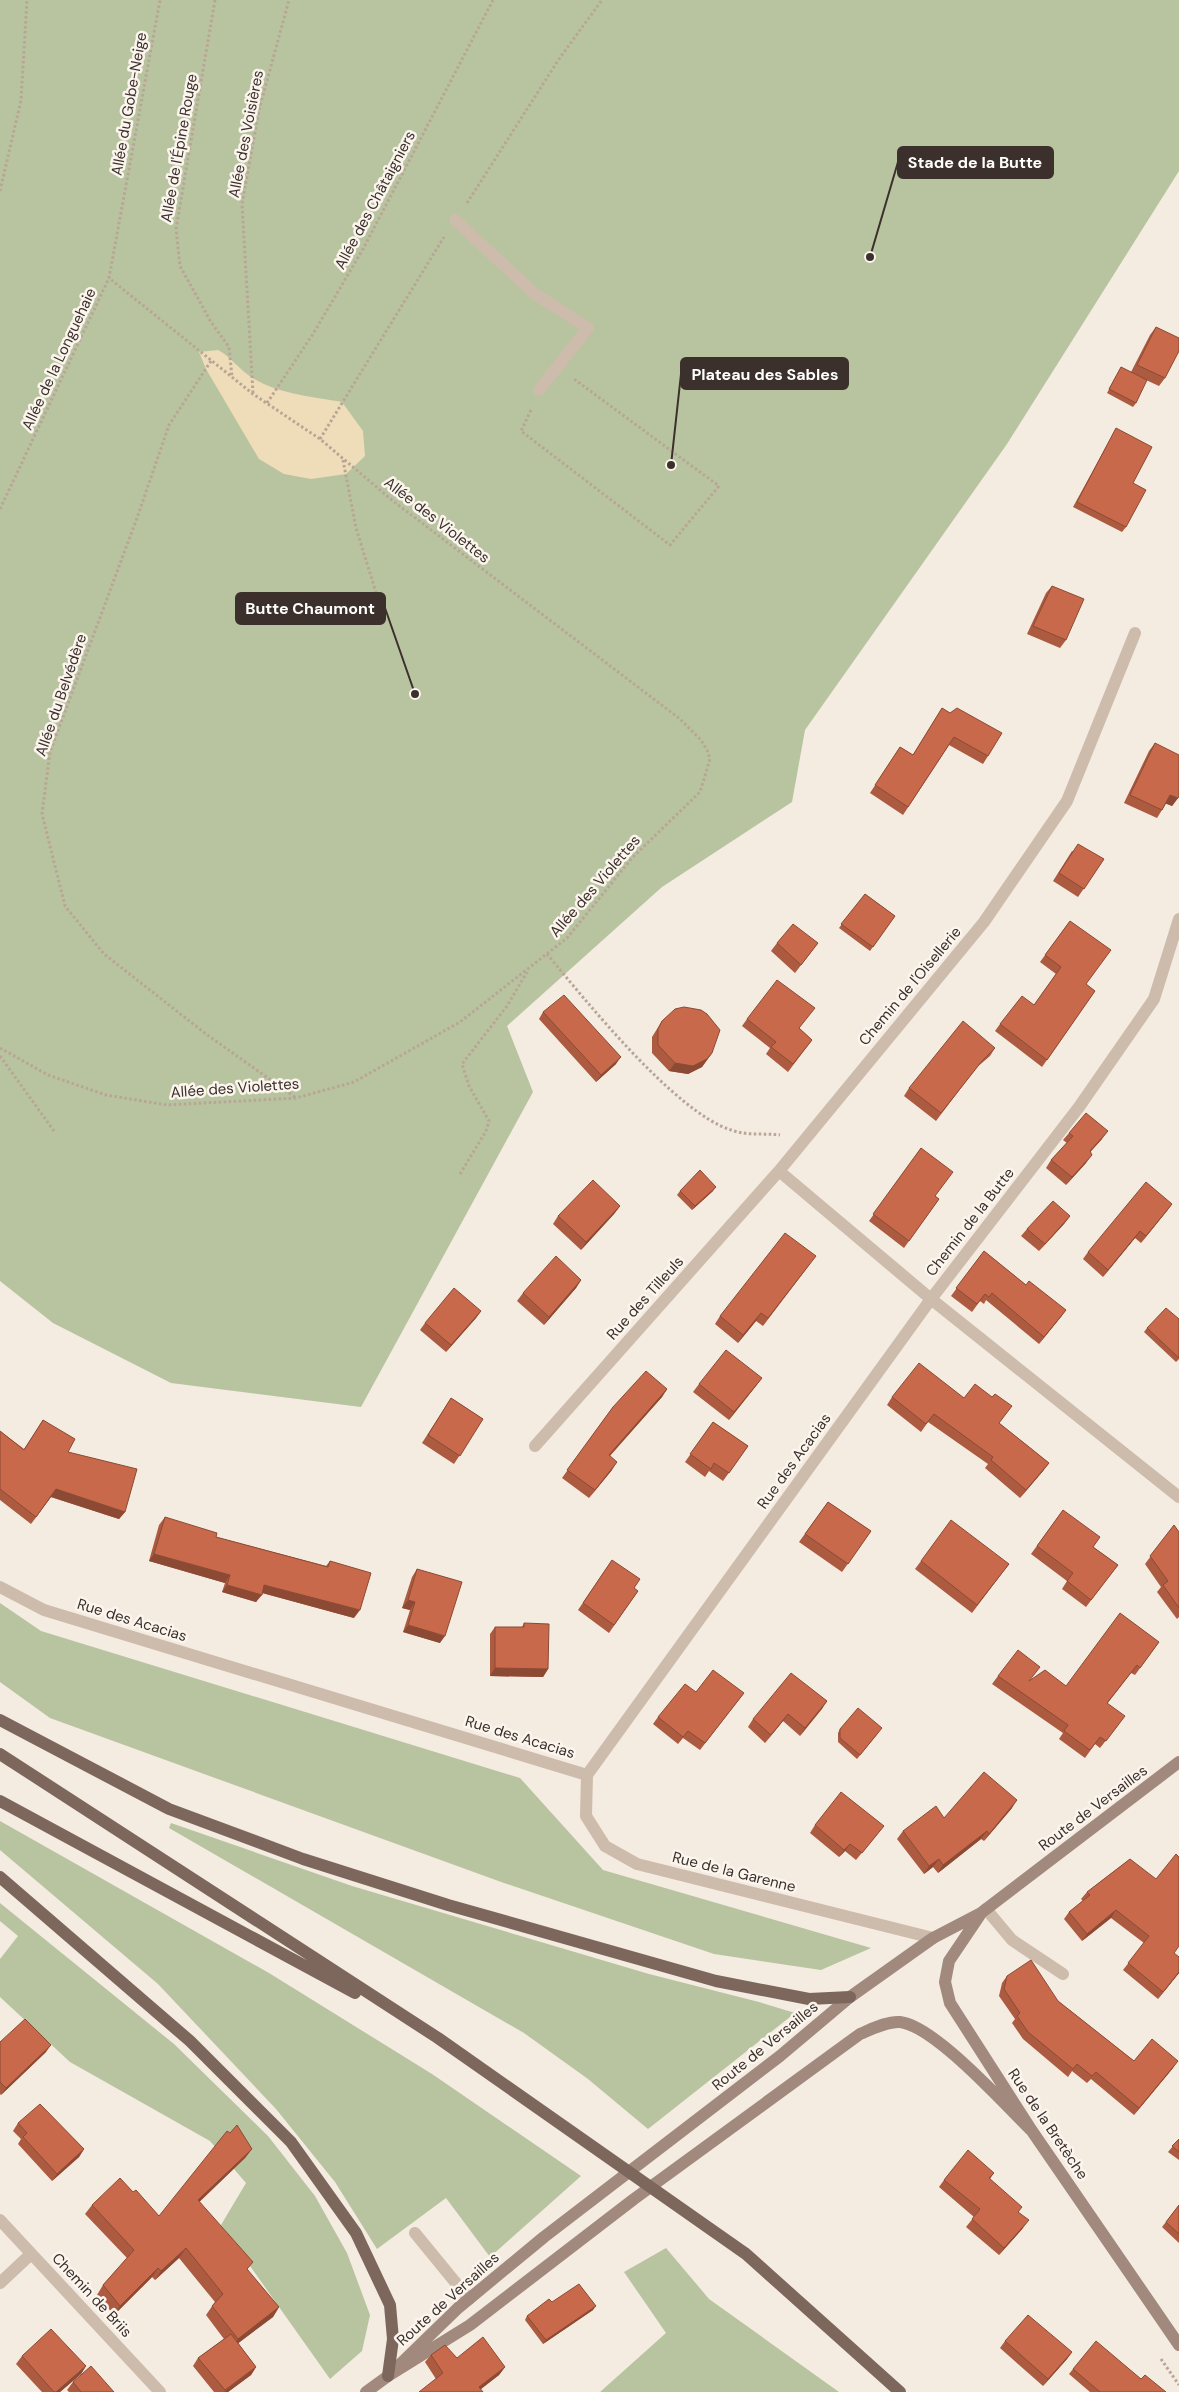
<svg xmlns="http://www.w3.org/2000/svg" width="1179" height="2392" viewBox="0 0 1179 2392" font-family="'DM Sans',sans-serif">
<style>
.green{fill:#b8c4a0}
.sand{fill:#efdcb8}
.lines{fill:none;stroke-linecap:round;stroke-linejoin:round}
.path{stroke:#b9a596;stroke-width:3;stroke-dasharray:2.5 2.5;stroke-linecap:butt}
.lane{stroke:#cdbbac;stroke-width:12}
.street{stroke:#cdbbac;stroke-width:12}
.secondary{stroke:#a18a7d;stroke-width:12}
.primary{stroke:#7d675c;stroke-width:12}
.wall{fill:#ac5a40}
.shaded-wall{fill:#8c4a34}
.building{fill:#c8694b;stroke:#8c4a34}
.labels{text-anchor:middle;dominant-baseline:central;stroke-width:5;stroke-linejoin:round;paint-order:stroke}
.street-label{font-size:15px;fill:#3b302b;stroke:#fbf5ee}
.leader{fill:none;stroke:#3b302b;stroke-width:2}
.callout-dot{fill:#3b302b;stroke:#fbf5ee;stroke-width:2}
.callout{fill:#3b302b;stroke:#3b302b;stroke-width:2}
.callout-label{font-size:16px;text-anchor:middle;font-weight:bold;fill:#fff}
</style>
<rect width="100%" height="100%" fill="#f4ebe1"/>
<path class="green" d="M0,0H1179V171L1007,444L805,730L792,802L662,887L507,1026L533,1092L361,1407L171,1383L53,1323L0,1281Z
M0,1603L41,1631L520,1778L603,1870L871,1948L821,1970L714,1954L504,1883L50,1718L0,1682Z
M0,1821L269,1973L432,2074L581,2176L490,2257L446,2198L377,2249L335,2182L276,2109L158,1984L0,1850Z
M171,1823L352,1886L649,1974L759,2002L795,2013L648,2129L588,2079L524,2033L169,1828Z
M0,1903L174,2044L268,2136L315,2196L347,2253L370,2315L362,2351L330,2379L221,2225L246,2183L210,2141L70,2062L0,1997V1959L18,1936L0,1921Z
M666,2248L709,2299L839,2392H600L666,2333L624,2272Z"/>
<path class="sand" d="M218,350C231,357 239,369 251,377C277,394 313,397 342,402L363,431L365,456L346,474L311,479L284,474L259,459L206,369L199,352Z"/>
<g class="lines">
<path class="path" d="M215,0L176,229L180,266L211,322L229,347L232,377
M0,191L21,100L27,0
M467,203L559,59L602,0
M211,361L169,425L137,518L50,752L42,814L65,906L104,954L206,1034L296,1098
M253,393L242,204L259,110L289,0
M267,403L313,334L363,249L493,0
M531,410L521,431L670,545L719,486L574,379
M320,439L444,237
M343,460L356,528L382,612
M0,509L109,278L160,0
M547,954C586,1001 675,1112 731,1130C748,1136 763,1133 780,1135
M0,1048L48,1075L106,1095L167,1105L296,1098L354,1082L460,1022L567,938L632,858L700,792L710,759L707,750L701,740L680,719L393,501L320,439L253,394L109,278
M0,1056L54,1131
M460,1174L486,1131L489,1121L469,1086L462,1064L507,1006L527,972
M1161,2359L1179,2385"/>
<path class="lane" d="M455,220L535,294L588,328L539,390
M986,1909L1012,1940L1063,1974
M415,2233L469,2299"/>
<path class="street" d="M1135,633L1067,801L984,922L779,1171L931,1299L1179,1497
M535,1446L779,1171
M0,1587L44,1610L587,1775
M587,1775L931,1299L1079,1107L1154,999L1179,919
M587,1775L586,1816L605,1846L637,1864L933,1938
M0,2220L160,2392
M0,2283L31,2254"/>
<path class="secondary" d="M980,1915L949,1961L945,1982L950,2003L1032,2131L1179,2345
M388,2376L458,2308L544,2237L780,2056L850,1997L933,1938L981,1913L1179,1762
M366,2392L388,2376L470,2325L634,2199L860,2034C872,2029 887,2021 900,2022C935,2026 1005,2105 1032,2131"/>
<path class="primary" d="M0,1720L169,1809L303,1859L448,1905L716,1981L809,1999L850,1997
M0,1754L438,2038L746,2254L900,2392
M0,1801L355,1993
M0,1877L190,2041L291,2142L356,2233L390,2305L393,2339L388,2376"/>
</g>
<path class="wall" d="M1156,327L1165,378L1159,386L1146,380L1136,403L1133,407L1107,393L1121,367L1131,372L1150,335Z
M1116,428L1133,483L1126,527L1122,532L1073,507L1113,434Z
M1052,586L1066,640L1060,648L1027,634L1046,593Z
M942,708L950,713L988,756L983,764L949,745L903,815L870,793L900,747L913,755Z
M1155,743L1178,798L1172,806L1166,803L1162,810L1157,818L1124,803L1149,751Z
M1072,851L1104,859L1078,897L1053,881Z
M865,894L895,916L870,951L839,928Z
M1070,921L1086,984L1095,991L1042,1067L995,1031L1000,1024L1034,1005L1056,974L1040,962Z
M777,943H818L795,973L771,951Z
M543,1012L616,1064L596,1082L539,1019Z
M747,1019L799,1028L812,1040L788,1072L766,1054L770,1048L742,1026Z
M662,1021L712,1053L702,1067L688,1074L669,1071L652,1053V1037Z
M995,1048L990,1056L976,1068L936,1121L904,1096L909,1088Z
M1069,1133L1102,1139L1090,1152L1086,1163L1066,1185L1046,1168L1051,1160L1067,1143L1063,1140Z
M921,1148L935,1196L939,1199L904,1248L869,1221Z
M680,1191H713L692,1210L677,1195Z
M1172,1204L1141,1243L1135,1238L1103,1277L1083,1259L1088,1252Z
M620,1206L614,1214L581,1250L553,1224L558,1216Z
M1070,1216L1064,1224L1039,1251L1021,1236L1027,1229Z
M984,1251L1026,1285L1066,1310L1039,1344L986,1300L984,1304L980,1301L972,1312L951,1296Z
M810,1264L763,1326L756,1321L738,1343L715,1324L720,1316Z
M581,1280L576,1288L544,1325L517,1301L523,1293Z
M481,1311L476,1318L446,1352L420,1330L425,1323Z
M1179,1319V1359L1176,1362L1144,1332L1147,1328Z
M762,1378L729,1420L693,1392L699,1384Z
M667,1389L662,1397L610,1456L612,1470L589,1498L562,1478L613,1407Z
M892,1397L964,1398L999,1423L1049,1463L1043,1471L1020,1498L985,1468L988,1464L928,1422L921,1432L887,1405Z
M451,1398L483,1419L454,1464L422,1443Z
M43,1420L68,1452L125,1512L119,1519L51,1497L31,1524L0,1500V1431L24,1449Z
M713,1422L748,1446L723,1481L709,1471L705,1477L685,1462Z
M828,1502L871,1531L842,1572L799,1542Z
M1063,1510L1093,1547L1118,1565L1086,1607L1062,1589L1067,1581L1031,1554Z
M165,1517L216,1537L326,1566L330,1561L354,1618L262,1593L256,1602L222,1592L225,1583L149,1561L159,1525Z
M1174,1525L1179,1532V1617L1177,1619L1157,1592L1161,1587L1145,1564Z
M612,1560L634,1588L638,1591L609,1633L578,1610Z
M921,1561L1009,1564L972,1613L915,1569Z
M417,1569L440,1643L403,1632L410,1610L402,1608L412,1577Z
M524,1623L548,1669L543,1677L490,1676V1634L495,1627H522Z
M1159,1642L1135,1675L1131,1673L1107,1704L1119,1724L1100,1748L1095,1744L1085,1758L1059,1739L1063,1733L992,1684L998,1676L1066,1686Z
M696,1692L744,1693L700,1750L683,1738L678,1744L653,1724L658,1717Z
M827,1701L800,1736L783,1721L765,1743L748,1727L753,1719Z
M840,1729L879,1732L857,1759L838,1742V1733Z
M1012,1808L984,1841L981,1839L938,1873L933,1867L924,1874L897,1839L903,1831L944,1818Z
M815,1825L878,1833L856,1860L845,1851L839,1857L810,1833Z
M1130,1859L1174,1953L1179,1973L1158,1999L1123,1970L1144,1943L1111,1918L1082,1941L1064,1919L1069,1912L1083,1901L1081,1899L1087,1892Z
M1007,1976L1058,2001L1134,2061L1173,2068L1134,2115L1091,2079L1087,2083L1072,2071L1068,2077L1023,2039L1012,2023L1015,2019L999,1996L1002,1983Z
M0,2042L46,2052L1,2095L0,2094Z
M18,2123L84,2149L79,2157L52,2181L18,2144L21,2139L13,2131Z
M1179,2139V2160L1168,2152Z
M252,2149L245,2158L199,2202L247,2270L279,2307L273,2317L238,2343L256,2367L251,2375L228,2392H214L193,2366L198,2358L224,2339L206,2315L215,2302L179,2258L155,2280L152,2277L114,2315L97,2295L103,2285L127,2258L85,2214L92,2205L159,2216Z
M994,2173L990,2179L1019,2212L1023,2228L999,2255L966,2227L974,2217L939,2187L944,2180Z
M1179,2205V2243L1162,2227Z
M552,2302L593,2310L543,2344L525,2320L527,2316Z
M1005,2341L1072,2352L1067,2359L1043,2386L1000,2348Z
M431,2355L457,2358L505,2367L499,2375L481,2389L436,2379L425,2362Z
M22,2356L86,2366L81,2374L60,2392H42L16,2364Z
M1073,2369L1141,2379L1166,2392H1090L1069,2374Z
M73,2382L114,2392H69L67,2390Z"/>
<path class="shaded-wall" d="M1170,795L1178,798L1172,806L1164,803Z
M712,1053L702,1067L688,1074L669,1071L675,1063Z
M621,1057L616,1064L596,1082L601,1075Z
M1108,1131L1102,1139L1084,1159L1090,1151Z
M1092,1155L1086,1163L1066,1185L1072,1177Z
M716,1187L713,1191L692,1210L695,1206Z
M1172,1204L1167,1211L1141,1243L1146,1236Z
M620,1206L614,1214L581,1250L586,1242Z
M1070,1216L1064,1224L1039,1251L1045,1244Z
M1140,1231L1135,1238L1103,1277L1108,1270Z
M581,1280L576,1288L544,1325L549,1317Z
M1066,1310L1061,1317L1039,1344L1044,1337Z
M481,1311L476,1318L446,1352L451,1345Z
M761,1313L756,1321L738,1343L743,1335Z
M762,1378L756,1386L729,1420L734,1412Z
M667,1389L662,1397L603,1463L609,1455Z
M617,1462L612,1470L589,1498L595,1490Z
M1049,1463L1043,1471L1020,1498L1026,1490Z
M56,1489L125,1512L119,1519L51,1497L31,1524Z
M154,1554L230,1575L225,1583L149,1561Z
M227,1585L262,1595L256,1602L222,1592Z
M264,1585L360,1610L354,1618L259,1592Z
M408,1600L415,1602L410,1610L402,1608Z
M408,1625L445,1636L440,1643L403,1632Z
M495,1668L548,1669L543,1677L490,1676Z
M827,1701L822,1709L800,1736L805,1728Z
M788,1714L783,1721L765,1743L771,1735Z
M1017,1800L1012,1808L984,1841L989,1834Z
M987,1831L981,1839L938,1873L943,1865Z
M850,1844L845,1851L839,1857L844,1850Z
M939,1859L933,1867L924,1874L929,1866Z
M1116,1910L1111,1918L1082,1941L1087,1934Z
M1179,1972V1973L1158,1999L1163,1992Z
M51,2045L46,2052L1,2095L6,2088Z
M1178,2061L1173,2068L1134,2115L1139,2108Z
M84,2149L79,2157L52,2181L57,2174Z
M252,2149L245,2158L191,2210L198,2200Z
M1029,2220L1023,2228L999,2255L1004,2248Z
M186,2248L179,2258L155,2280L161,2271Z
M158,2268L152,2277L114,2315L120,2306Z
M596,2306L593,2310L543,2344L546,2340Z
M279,2307L273,2317L232,2348L238,2339Z
M1072,2352L1067,2359L1043,2386L1048,2379Z
M86,2366L81,2374L60,2392H56Z
M256,2367L251,2375L228,2392H224Z
M505,2367L499,2375L477,2392L479,2387Z"/>
<path class="building" d="M1156,327L1179,338V351L1165,378L1137,365Z
M1121,367L1147,380L1136,403L1109,389Z
M1116,428L1152,447L1133,483L1146,490L1126,527L1077,502Z
M1052,586L1084,599L1066,640L1033,626Z
M942,708L950,713L957,708L1002,733L988,756L954,737L908,807L875,785L900,747L913,755Z
M1155,743L1179,755V796L1178,798L1170,795L1162,810L1130,795Z
M1078,844L1104,859L1084,889L1059,873Z
M865,894L895,916L873,947L841,924Z
M1070,921L1111,950L1086,984L1095,991L1047,1060L1000,1024L1022,996L1034,1005L1061,967L1045,955Z
M793,924L818,943L801,965L777,943Z
M777,980L815,1008L799,1028L812,1040L793,1064L771,1047L776,1042L747,1019Z
M564,995L621,1057L601,1075L543,1012Z
M684,1007L701,1010L707,1014L720,1030L712,1053L707,1059L693,1066L675,1063L658,1045V1029L662,1021L675,1009Z
M963,1021L995,1048L982,1061L941,1113L909,1088Z
M1086,1113L1108,1131L1090,1151L1092,1155L1072,1177L1051,1160L1073,1136L1069,1133Z
M921,1148L953,1172L935,1196L939,1199L909,1241L873,1214Z
M700,1170L716,1187L695,1206L680,1191Z
M593,1180L620,1206L586,1242L558,1216Z
M1146,1182L1172,1204L1146,1236L1140,1231L1108,1270L1088,1252Z
M1053,1201L1070,1216L1045,1244L1027,1229Z
M785,1233L816,1256L768,1318L761,1313L743,1335L720,1316Z
M984,1251L1026,1285L1029,1281L1066,1310L1044,1337L992,1293L989,1297L985,1294L977,1304L956,1288Z
M556,1256L581,1280L549,1317L523,1293Z
M454,1288L481,1311L451,1345L425,1323Z
M1166,1308L1179,1319V1358L1147,1328Z
M726,1350L762,1378L734,1412L699,1384Z
M919,1363L964,1398L975,1384L992,1397L995,1394L1012,1406L999,1423L1049,1463L1026,1490L991,1460L993,1457L934,1414L926,1424L892,1397Z
M646,1371L667,1389L609,1455L617,1462L595,1490L567,1470L613,1407Z
M451,1398L483,1419L460,1456L428,1435Z
M43,1420L75,1439L68,1452L137,1469L125,1512L56,1489L36,1517L0,1489V1431L24,1450Z
M713,1422L748,1446L729,1473L714,1463L711,1469L690,1454Z
M828,1502L871,1531L848,1564L805,1534Z
M1063,1510L1100,1537L1093,1547L1118,1565L1091,1600L1067,1581L1073,1573L1037,1546Z
M165,1517L217,1533L216,1537L328,1567L330,1561L371,1573L360,1610L264,1585L262,1595L227,1585L230,1575L154,1554Z
M951,1520L1009,1564L977,1605L921,1561Z
M1174,1525L1179,1532V1608L1163,1585L1168,1581L1150,1556Z
M612,1560L640,1579L634,1588L638,1591L614,1625L583,1603Z
M417,1569L462,1582L445,1636L408,1625L415,1602L408,1600Z
M1120,1613L1159,1642L1140,1668L1137,1665L1107,1703L1125,1716L1106,1741L1100,1737L1090,1750L1064,1731L1068,1725L998,1676L1018,1650L1040,1667L1029,1681L1045,1670L1066,1686Z
M524,1623L549,1624L548,1669L495,1668V1627H524Z
M713,1670L744,1693L705,1743L688,1731L683,1737L658,1717L685,1684L696,1692Z
M791,1673L827,1701L805,1728L788,1714L771,1735L753,1719Z
M858,1708L882,1728L860,1755L840,1738V1729Z
M984,1772L1017,1800L989,1834L987,1831L943,1865L939,1859L929,1866L903,1831L936,1806L944,1818Z
M841,1792L884,1826L862,1853L850,1844L844,1850L815,1825Z
M1176,1854L1179,1857V1946L1174,1953L1179,1957V1972L1163,1992L1128,1963L1149,1936L1116,1910L1087,1934L1069,1912L1090,1895L1087,1892L1130,1859L1156,1879Z
M1031,1960L1058,2001L1134,2061L1152,2039L1178,2061L1139,2108L1096,2072L1092,2076L1077,2064L1073,2069L1028,2032L1017,2016L1020,2013L1004,1989L1007,1976Z
M25,2019L51,2045L6,2088L0,2082V2042Z
M40,2104L84,2149L57,2174L23,2137L27,2133L18,2123Z
M237,2125L252,2149L198,2200L253,2262L247,2269L279,2307L238,2339L212,2306L223,2294L186,2248L161,2271L158,2268L120,2306L103,2285L134,2250L92,2205L120,2178L133,2192L136,2190L159,2216L227,2131L230,2133Z
M1179,2139V2152L1172,2146Z
M968,2150L994,2173L989,2178L1022,2207L1018,2212L1029,2220L1004,2248L972,2219L980,2209L944,2180Z
M1179,2205V2234L1166,2222Z
M579,2284L596,2306L546,2340L527,2316L549,2299L552,2302Z
M1028,2315L1072,2352L1048,2379L1005,2341Z
M51,2329L86,2366L56,2392H54L22,2356Z
M231,2334L256,2367L225,2390L198,2358Z
M483,2337L505,2367L479,2387L483,2392H419L443,2373L431,2355L445,2345L457,2358Z
M1096,2341L1141,2379L1145,2375L1166,2392H1100L1073,2369Z
M91,2366L114,2392H81L73,2382Z"/>
<g class="labels">
<g class="street-label">
<text transform="translate(129 104) rotate(-80)">Allée du Gobe-Neige</text>
<text transform="translate(246 134) rotate(-79)">Allée des Voisières</text>
<text transform="translate(179 148) rotate(-80)">Allée de l'Épine Rouge</text>
<text transform="translate(375 200) rotate(-62)">Allée des Châtaigniers</text>
<text transform="translate(59 359) rotate(-65)">Allée de la Longuehaie</text>
<text transform="translate(437 520) rotate(38)">Allée des Violettes</text>
<text transform="translate(61 695) rotate(-71)">Allée du Belvédère</text>
<text transform="translate(595 886) rotate(-49)">Allée des Violettes</text>
<text transform="translate(910 986) rotate(-50)">Chemin de l'Oisellerie</text>
<text transform="translate(235 1088) rotate(-4)">Allée des Violettes</text>
<text transform="translate(970 1222) rotate(-52)">Chemin de la Butte</text>
<text transform="translate(645 1298) rotate(-48)">Rue des Tilleuls</text>
<text transform="translate(794 1461) rotate(-54)">Rue des Acacias</text>
<text transform="translate(132 1620) rotate(17)">Rue des Acacias</text>
<text transform="translate(520 1737) rotate(17)">Rue des Acacias</text>
<text transform="translate(1093 1808) rotate(-37)">Route de Versailles</text>
<text transform="translate(734 1872) rotate(14)">Rue de la Garenne</text>
<text transform="translate(765 2046) rotate(-39)">Route de Versailles</text>
<text transform="translate(1048 2124) rotate(56)">Rue de la Bretèche</text>
<text transform="translate(92 2295) rotate(47)">Chemin de Briis</text>
<text transform="translate(448 2299) rotate(-42)">Route de Versailles</text>
</g>
</g>
<path class="leader" d="M870 257L898 162M671 465L681 374M415 694L385 608"/>
<g class="callout-dot">
<circle cx="870" cy="257" r="5"/>
<circle cx="671" cy="465" r="5"/>
<circle cx="415" cy="694" r="5"/>
</g>
<g class="callout">
<rect x="898" y="147" width="155" height="31" rx="5"/>
<rect x="681" y="358" width="167" height="31" rx="5"/>
<rect x="236" y="593" width="149" height="31" rx="5"/>
</g>
<g class="callout-label">
<text x="975" y="168">Stade de la Butte</text>
<text x="765" y="380">Plateau des Sables</text>
<text x="310" y="614">Butte Chaumont</text>
</g>
</svg>
